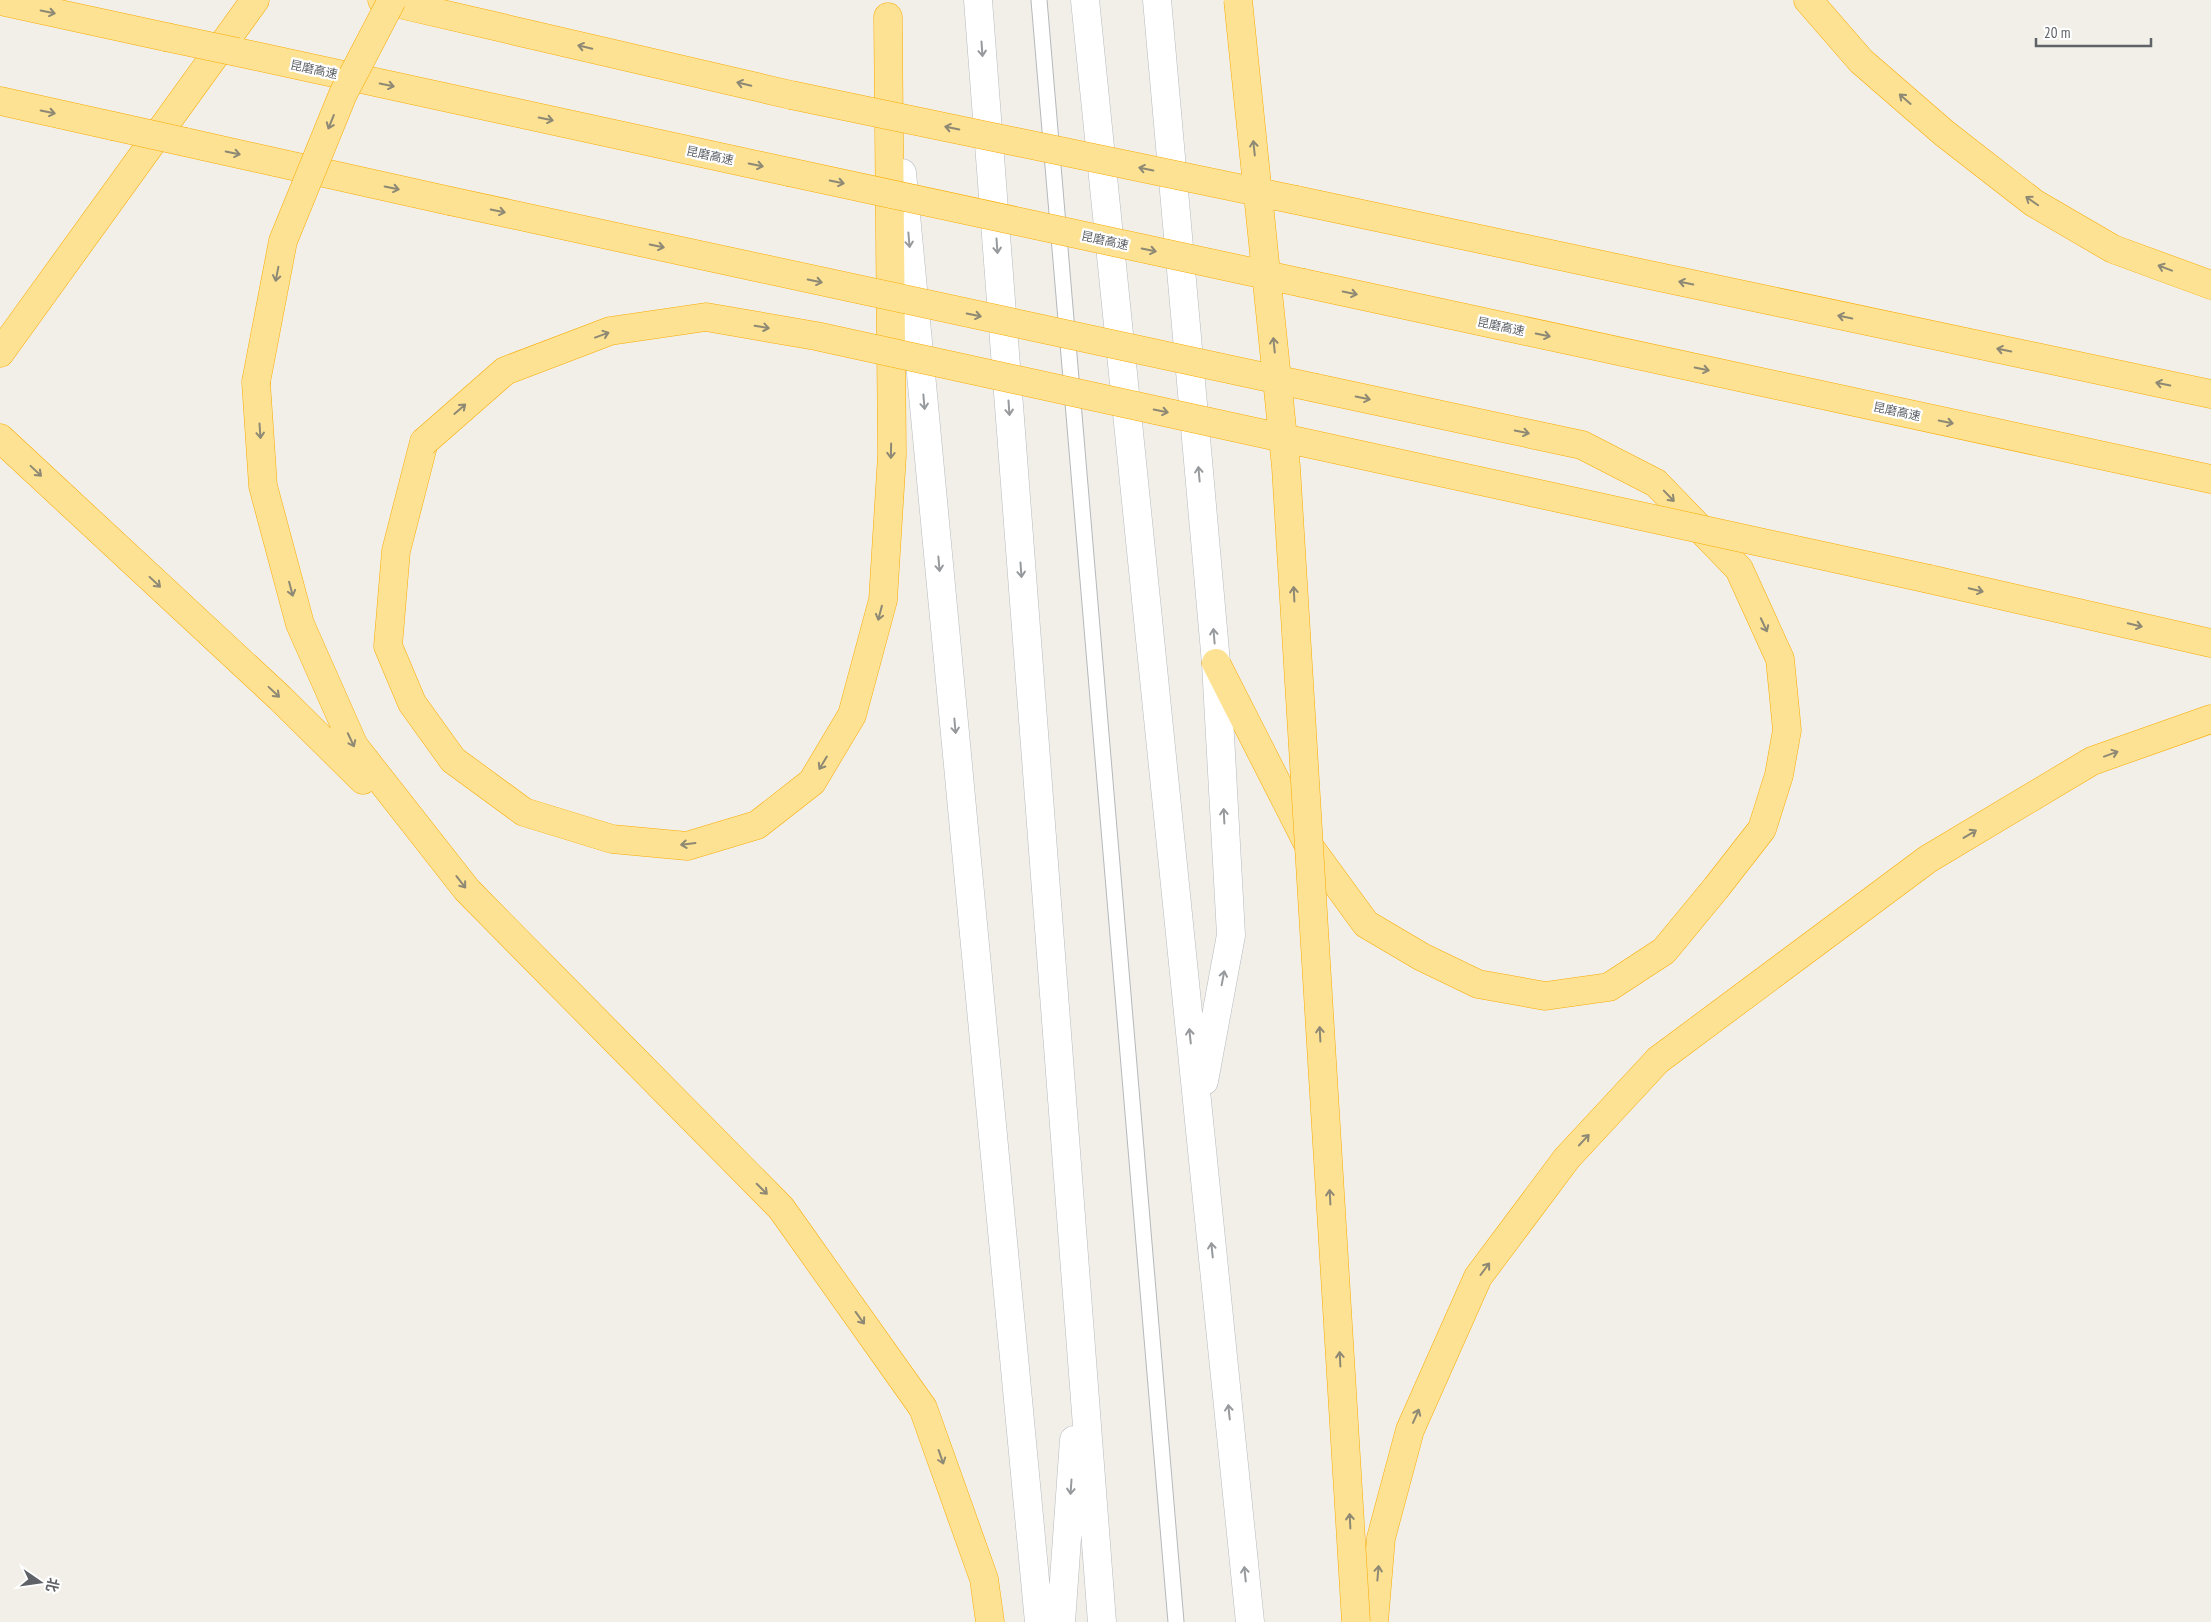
<svg xmlns="http://www.w3.org/2000/svg" width="2211" height="1622" viewBox="0 0 2211 1622" font-family="'PT Sans Narrow','Noto Sans SC',sans-serif">
<style>
.lines{fill:none;stroke-linecap:round;stroke-linejoin:round}
.lane-casing{stroke:#b5b8bc;stroke-width:17}
.secondary-casing{stroke:#b6babf;stroke-width:29}
.highway-casing{stroke:#f9ab00;stroke-width:29}
.lane{stroke:#fff;stroke-width:15}
.secondary{stroke:#fff;stroke-width:28}
.highway{stroke:#fde293;stroke-width:28}
.highway-bridge-casing{stroke:#f9ab00;stroke-width:29;stroke-linecap:butt}
.highway-bridge{stroke:#fde293;stroke-width:28}
.oneway{stroke:#8e8975}
.oneway2{stroke:#979a9d}
.labels{text-anchor:middle;dominant-baseline:central;stroke-width:4.5;stroke-linejoin:round;paint-order:stroke}
.street-label{font-size:12px;fill:#5f6368;stroke:#fff}
</style>
<rect width="100%" height="100%" fill="#f1efe8"/>
<g class="lines">
<defs>
<path id="lane" d="M1039,0L1176,1622"/>
<path id="secondary" d="M978,0L1102,1622
M1085,0L1250,1622
M1157,0L1216,663L1231,935L1204,1081
M902,173L1039,1622
M1061,1622L1074,1440"/>
<path id="highway" d="M382,0L791,95
M1808,0L1861,61L1944,133L2034,203L2113,249L2211,285
M0,1L166,37
M237,52L789,172
M0,101L113,126
M185,142L450,201
M1296,200L2211,394
M1303,283L2211,479
M0,353L255,0
M256,382L263,486L300,624L354,746L467,890L781,1208L923,1408L984,1579L990,1622
M0,438L280,698L363,780
M424,442L396,551L388,646L412,703L453,760L524,812L612,839L687,846L757,825L812,782L852,715L883,600L892,455L888,17
M1929,579L2211,643
M1216,663L1309,846L1366,924L1422,957L1478,984L1545,996L1609,987L1664,951L1716,888L1762,829L1779,775L1787,730L1780,659L1739,569L1656,483L1582,445L1316,388
M1374,1622L1381,1538L1410,1430L1478,1277L1567,1158L1658,1060L1928,859L2092,761L2211,719"/>
</defs>
<use href="#lane" class="lane-casing"/>
<use href="#secondary" class="secondary-casing"/>
<use href="#highway" class="highway-casing"/>
<use href="#lane" class="lane"/>
<use href="#secondary" class="secondary"/>
<use href="#highway" class="highway"/>
<defs>
<path id="highway-bridge" d="M1238,0L1286,467L1356,1622
M166,37L237,52
M791,95L1296,200
M113,126L185,142
M789,172L1303,283
M450,201L1316,388
M256,382L283,241L343,94L392,0
M424,442L505,371L610,331L706,317L816,336L1929,579"/>
</defs>
<use href="#highway-bridge" class="highway-bridge-casing"/>
<use href="#highway-bridge" class="highway-bridge"/>
</g>
<defs><path id="oneway-shaft" d="M-6 0H5M1.5-3L5.5 0L1.5 3" fill="none" stroke-width="1.6" stroke-linecap="round" stroke-linejoin="round" transform="scale(1.25)"/></defs>
<g class="oneway">
<use href="#oneway-shaft" transform="translate(48 12) rotate(12)"/>
<use href="#oneway-shaft" transform="translate(585 47) rotate(-167)"/>
<use href="#oneway-shaft" transform="translate(744 84) rotate(-167)"/>
<use href="#oneway-shaft" transform="translate(387 85) rotate(12)"/>
<use href="#oneway-shaft" transform="translate(1905 99) rotate(-139)"/>
<use href="#oneway-shaft" transform="translate(48 112) rotate(12)"/>
<use href="#oneway-shaft" transform="translate(546 119) rotate(12)"/>
<use href="#oneway-shaft" transform="translate(331 122) rotate(112)"/>
<use href="#oneway-shaft" transform="translate(952 128) rotate(-168)"/>
<use href="#oneway-shaft" transform="translate(1254 148) rotate(-96)"/>
<use href="#oneway-shaft" transform="translate(233 153) rotate(12)"/>
<use href="#oneway-shaft" transform="translate(756 165) rotate(12)"/>
<use href="#oneway-shaft" transform="translate(1146 169) rotate(-168)"/>
<use href="#oneway-shaft" transform="translate(837 182) rotate(12)"/>
<use href="#oneway-shaft" transform="translate(392 188) rotate(12)"/>
<use href="#oneway-shaft" transform="translate(2032 201) rotate(-145)"/>
<use href="#oneway-shaft" transform="translate(498 211) rotate(12)"/>
<use href="#oneway-shaft" transform="translate(657 246) rotate(12)"/>
<use href="#oneway-shaft" transform="translate(1149 250) rotate(12)"/>
<use href="#oneway-shaft" transform="translate(2165 268) rotate(-159)"/>
<use href="#oneway-shaft" transform="translate(277 274) rotate(101)"/>
<use href="#oneway-shaft" transform="translate(815 281) rotate(12)"/>
<use href="#oneway-shaft" transform="translate(1686 283) rotate(-168)"/>
<use href="#oneway-shaft" transform="translate(1350 293) rotate(12)"/>
<use href="#oneway-shaft" transform="translate(974 315) rotate(12)"/>
<use href="#oneway-shaft" transform="translate(1845 317) rotate(-168)"/>
<use href="#oneway-shaft" transform="translate(762 327) rotate(9)"/>
<use href="#oneway-shaft" transform="translate(602 335) rotate(-20)"/>
<use href="#oneway-shaft" transform="translate(1543 335) rotate(12)"/>
<use href="#oneway-shaft" transform="translate(1274 345) rotate(-96)"/>
<use href="#oneway-shaft" transform="translate(2004 350) rotate(-168)"/>
<use href="#oneway-shaft" transform="translate(1702 369) rotate(12)"/>
<use href="#oneway-shaft" transform="translate(2163 384) rotate(-168)"/>
<use href="#oneway-shaft" transform="translate(1363 398) rotate(12)"/>
<use href="#oneway-shaft" transform="translate(460 409) rotate(-41)"/>
<use href="#oneway-shaft" transform="translate(1161 411) rotate(12)"/>
<use href="#oneway-shaft" transform="translate(1946 422) rotate(12)"/>
<use href="#oneway-shaft" transform="translate(260 431) rotate(86)"/>
<use href="#oneway-shaft" transform="translate(1522 432) rotate(12)"/>
<use href="#oneway-shaft" transform="translate(891 451) rotate(91)"/>
<use href="#oneway-shaft" transform="translate(36 471) rotate(43)"/>
<use href="#oneway-shaft" transform="translate(1669 496) rotate(46)"/>
<use href="#oneway-shaft" transform="translate(155 582) rotate(43)"/>
<use href="#oneway-shaft" transform="translate(291 589) rotate(75)"/>
<use href="#oneway-shaft" transform="translate(1976 590) rotate(13)"/>
<use href="#oneway-shaft" transform="translate(1294 594) rotate(-93)"/>
<use href="#oneway-shaft" transform="translate(880 613) rotate(105)"/>
<use href="#oneway-shaft" transform="translate(1764 625) rotate(65)"/>
<use href="#oneway-shaft" transform="translate(2135 625) rotate(13)"/>
<use href="#oneway-shaft" transform="translate(274 692) rotate(43)"/>
<use href="#oneway-shaft" transform="translate(351 740) rotate(65)"/>
<use href="#oneway-shaft" transform="translate(2111 754) rotate(-20)"/>
<use href="#oneway-shaft" transform="translate(823 763) rotate(121)"/>
<use href="#oneway-shaft" transform="translate(1970 834) rotate(-31)"/>
<use href="#oneway-shaft" transform="translate(688 844) rotate(173)"/>
<use href="#oneway-shaft" transform="translate(461 882) rotate(52)"/>
<use href="#oneway-shaft" transform="translate(1320 1034) rotate(-93)"/>
<use href="#oneway-shaft" transform="translate(1584 1140) rotate(-47)"/>
<use href="#oneway-shaft" transform="translate(762 1189) rotate(45)"/>
<use href="#oneway-shaft" transform="translate(1330 1197) rotate(-93)"/>
<use href="#oneway-shaft" transform="translate(1485 1269) rotate(-53)"/>
<use href="#oneway-shaft" transform="translate(860 1318) rotate(54)"/>
<use href="#oneway-shaft" transform="translate(1340 1359) rotate(-93)"/>
<use href="#oneway-shaft" transform="translate(1416 1416) rotate(-66)"/>
<use href="#oneway-shaft" transform="translate(941 1457) rotate(71)"/>
<use href="#oneway-shaft" transform="translate(1350 1521) rotate(-93)"/>
<use href="#oneway-shaft" transform="translate(1378 1573) rotate(-85)"/>
</g>
<g class="oneway2">
<use href="#oneway-shaft" transform="translate(982 49) rotate(86)"/>
<use href="#oneway-shaft" transform="translate(909 240) rotate(85)"/>
<use href="#oneway-shaft" transform="translate(997 246) rotate(86)"/>
<use href="#oneway-shaft" transform="translate(924 402) rotate(85)"/>
<use href="#oneway-shaft" transform="translate(1009 408) rotate(86)"/>
<use href="#oneway-shaft" transform="translate(1199 474) rotate(-95)"/>
<use href="#oneway-shaft" transform="translate(939 564) rotate(85)"/>
<use href="#oneway-shaft" transform="translate(1021 570) rotate(86)"/>
<use href="#oneway-shaft" transform="translate(1214 636) rotate(-95)"/>
<use href="#oneway-shaft" transform="translate(955 726) rotate(85)"/>
<use href="#oneway-shaft" transform="translate(1224 816) rotate(-93)"/>
<use href="#oneway-shaft" transform="translate(1223 978) rotate(-79)"/>
<use href="#oneway-shaft" transform="translate(1190 1036) rotate(-96)"/>
<use href="#oneway-shaft" transform="translate(1212 1250) rotate(-96)"/>
<use href="#oneway-shaft" transform="translate(1229 1412) rotate(-96)"/>
<use href="#oneway-shaft" transform="translate(1071 1487) rotate(94)"/>
<use href="#oneway-shaft" transform="translate(1245 1574) rotate(-96)"/>
</g>
<g class="labels">
<g class="street-label">
<text transform="translate(314 69) rotate(12)">昆磨高速</text>
<text transform="translate(710 155) rotate(12)">昆磨高速</text>
<text transform="translate(1105 240) rotate(12)">昆磨高速</text>
<text transform="translate(1501 326) rotate(12)">昆磨高速</text>
<text transform="translate(1897 411) rotate(12)">昆磨高速</text>
</g>
</g>
<g transform="translate(40 1582) rotate(103)" stroke="#ffffff" stroke-width="4" paint-order="stroke">
<path d="M0-4L9 19L0 12L-9 19Z" fill="#5f6368"/>
<text y="-8" font-size="14" font-weight="bold" text-anchor="middle" fill="#5f6368">北</text>
</g>
<path d="M2036 38v8h115v-8" fill="none" stroke="#5f6368" stroke-width="2.5"/>
<text x="2044" y="38" font-size="15" fill="#5f6368" stroke="#ffffff" stroke-width="4" paint-order="stroke">20 m</text>
</svg>
